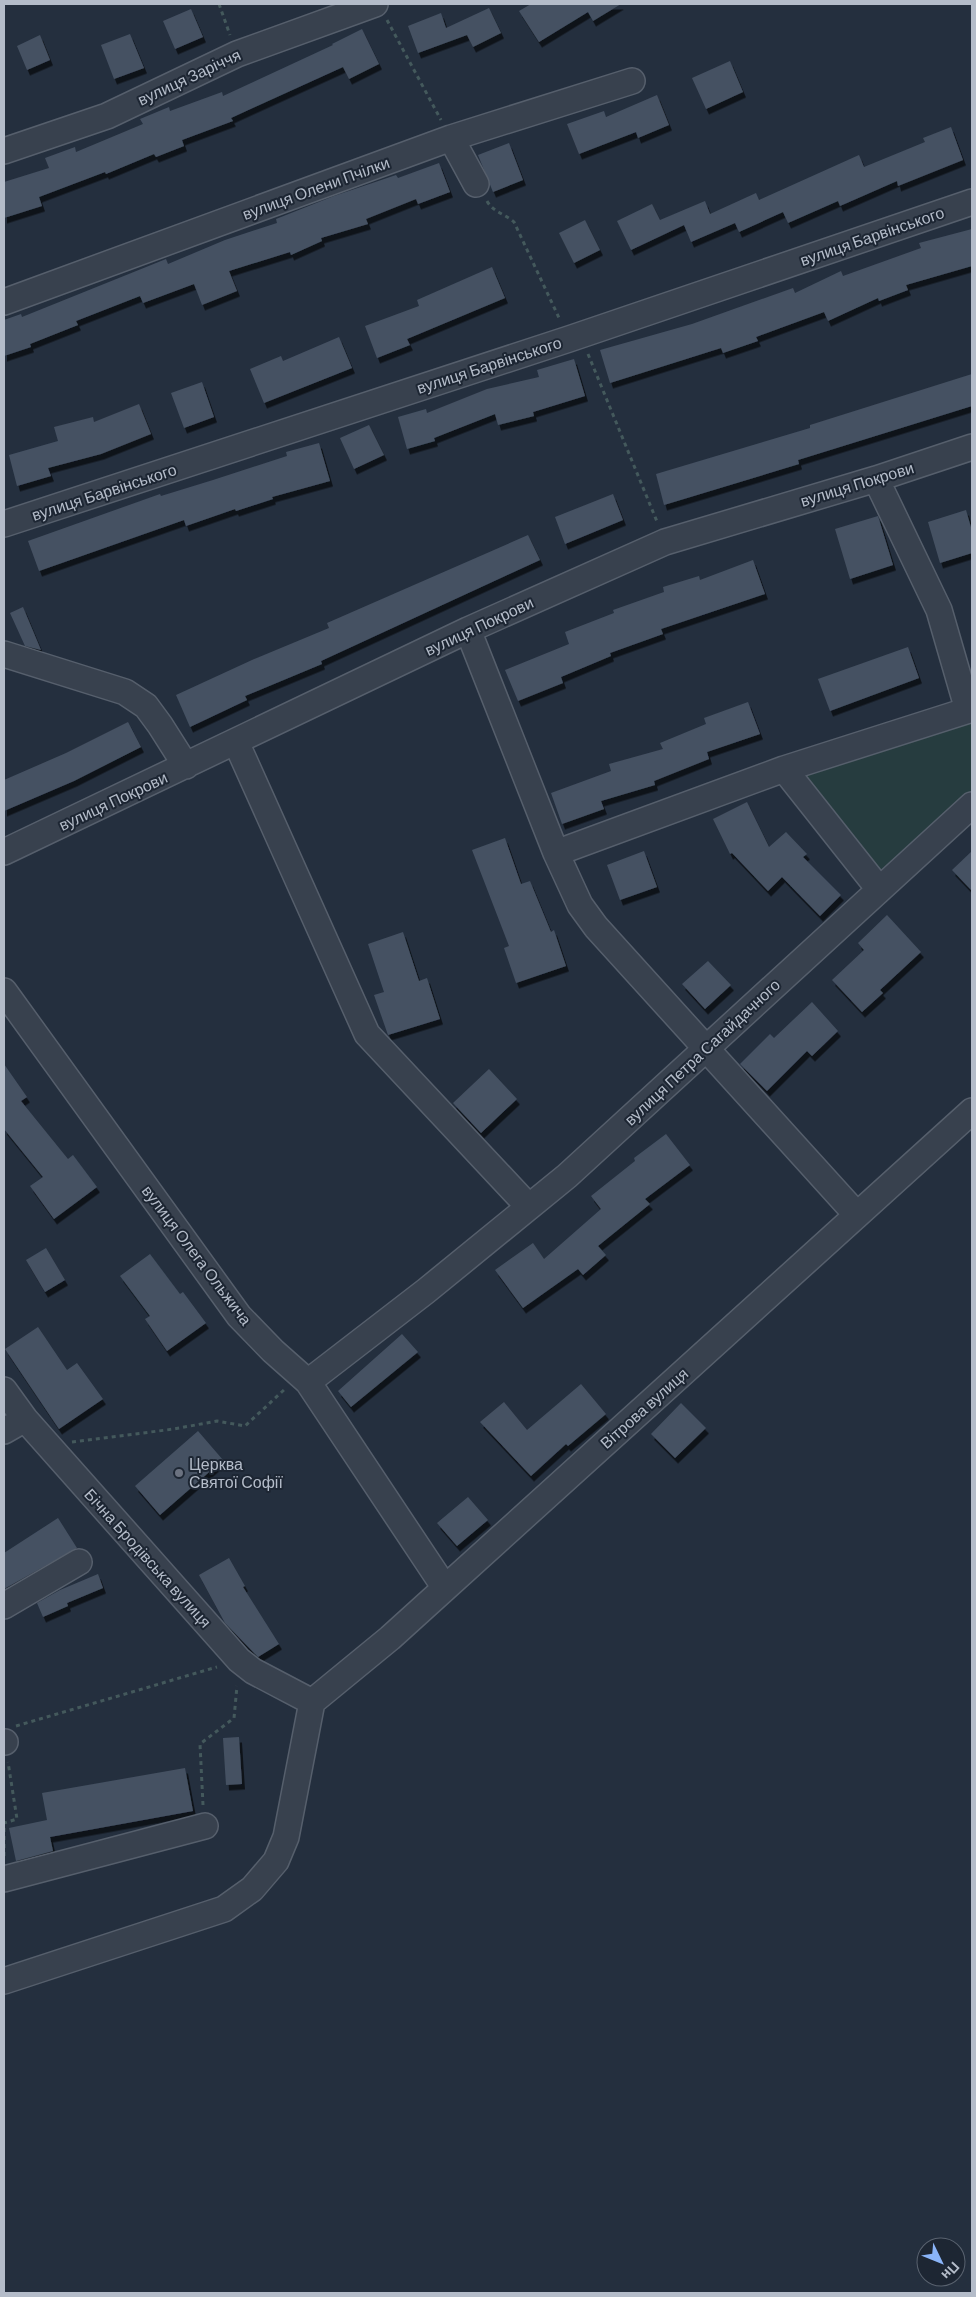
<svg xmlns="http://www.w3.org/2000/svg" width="976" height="2297" font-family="Barlow,sans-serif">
	<defs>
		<filter id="shadow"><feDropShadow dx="3" dy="5.5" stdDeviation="0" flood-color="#0009"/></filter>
	</defs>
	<rect width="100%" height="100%" fill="#242f3e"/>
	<path fill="#263c3f" d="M972 707V792L879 881 784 769Z"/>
	<path fill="#455162" filter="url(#shadow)" d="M531 4H621L593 21 588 12 539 42 519 11Z
		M489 8 501 33 473 47 467 35 418 53 408 26 441 13 446 28Z
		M191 9 203 37 175 49 163 21Z
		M362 29 379 64 349 79 343 67 231 118 233 121 182 140 184 146 156 157 154 154 106 174 105 172 39 197 42 206 4 218V182L49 168 45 158 75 147 76 152 143 124 140 119 169 107 170 111 222 92 223 96 333 45 332 44Z
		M130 34 144 68 114 79 101 45Z
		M40 35 50 60 27 70 17 46Z
		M730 61 743 92 706 109 692 78Z
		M657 95 669 125 638 138 636 132 579 154 567 124 604 111 606 117Z
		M951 127 963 160 898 186 897 181 840 206 838 201 788 223 783 212 739 232 735 223 691 242 684 225 631 250 617 221 652 204 660 220 705 201 710 214 756 193 759 200 859 155 864 167 925 142 923 138Z
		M509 143 523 180 493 192 478 155Z
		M439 163 450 192 418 204 416 199 366 219 368 224 321 238 322 241 291 255 290 252 229 271 237 291 202 305 194 284 143 303 140 296 76 321 78 325 30 344 31 347 4 356V320L21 314 22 317 166 259 168 264 225 240 277 223 276 219 334 196 396 175 398 178Z
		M585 220 600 250 574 263 559 233Z
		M972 229V266L906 285 908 290 879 301 878 298 828 321 824 312 756 337 758 341 723 353 721 348 610 383 600 350 692 324 793 288 795 293 841 271 843 276 921 248 919 243Z
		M492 267 505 298 407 339 410 345 377 358 365 326 419 306 417 300Z
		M339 337 352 368 264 403 250 369 281 356 283 361Z
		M574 359 585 396 533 412 534 416 498 425 495 414 434 438 435 441 407 449 398 417 426 409 427 413 487 389 539 377 537 370Z
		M972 374V406L798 460 799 464 664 505 656 474 810 428V425Z
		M202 382 214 417 184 428 171 393Z
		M139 404 151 434 101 454 48 468 51 476 17 486 9 455 58 441 54 427 93 417 94 422Z
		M369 425 384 455 354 469 340 438Z
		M319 443 330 481 272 497 273 499 236 511 235 509 186 526 184 520 39 571 28 541 160 494 161 496 213 480 287 456 286 452Z
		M613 494 623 520 565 544 555 517Z
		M966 510 972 531V553L940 563 928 522Z
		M878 516 893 565 850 579 835 529Z
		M528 535 540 560 321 661 322 664 245 696 247 700 190 727 176 695 252 660 329 628 327 623Z
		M753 560 765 594 661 629 663 634 610 653 611 656 561 677 563 683 518 701 505 670 569 644 565 632 614 613 613 610 664 592 663 587 699 576 700 580Z
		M23 607 41 650 25 646 10 613Z
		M908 647 919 678 830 711 818 679Z
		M748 702 760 734 707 752 709 759 654 781 655 785 601 801 604 809 562 824 551 793 611 771 609 764 663 749 660 743 706 724 704 718Z
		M128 722 141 747 74 781 4 811V780L66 753Z
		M747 802 769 847 786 832 807 854 803 857 841 895 820 916 782 877 768 891 732 853 730 854 713 819Z
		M505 838 521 884 530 881 551 932 554 930 566 966 516 983 504 948 509 946 472 850Z
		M644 851 657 887 620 900 607 865Z
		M972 851V891L952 870Z
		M887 915 921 952 880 990 883 993 862 1012 832 980 864 950 858 943Z
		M403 932 419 981 427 978 440 1019 388 1035 374 995 384 992 368 944Z
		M708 961 731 985 705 1009 682 984Z
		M812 1002 838 1031 812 1056 807 1051 767 1091 740 1064 770 1034 774 1038Z
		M4 1064 27 1097 21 1101 68 1159 73 1155 97 1187 54 1219 30 1186 43 1177 4 1129Z
		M489 1069 517 1099 481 1133 453 1103Z
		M666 1134 690 1165 645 1199 650 1204 598 1246 606 1255 583 1275 578 1269 523 1308 495 1270 533 1243 544 1259 601 1209 591 1196 635 1161 634 1158Z
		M46 1248 65 1280 45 1292 26 1260Z
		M150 1254 180 1294 183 1292 206 1323 167 1351 145 1319 150 1316 120 1276Z
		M38 1327 67 1370 77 1363 103 1399 59 1429 5 1349Z
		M402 1334 418 1352 351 1407 338 1391Z
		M581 1384 606 1414 568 1446 566 1444 531 1476 480 1422 504 1402 527 1430Z
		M681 1403 706 1428 675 1458 651 1434Z
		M198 1431 223 1460 160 1515 135 1486Z
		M468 1497 488 1520 457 1546 437 1523Z
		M58 1518 77 1548 4 1589V1553Z
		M229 1558 245 1586 243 1587 279 1644 258 1657 225 1623 199 1575Z
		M98 1574 103 1588 67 1603 68 1606 43 1617 37 1603 60 1590Z
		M239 1737 242 1784 226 1785 223 1738Z
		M185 1768 193 1811 50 1837 53 1851 16 1861 9 1828 47 1820 42 1793Z"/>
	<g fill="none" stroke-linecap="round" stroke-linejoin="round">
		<g stroke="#565f6c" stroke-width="28">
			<path id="minor" d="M451 138 476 184
				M4 151 107 116 237 54 375 4
				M4 302 451 138 632 81
				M876 479 939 610 968 710
				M4 524 569 339 972 202
				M468 630 556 853 580 905 596 927 857 1215
				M4 654 125 692 146 706 160 725 186 766
				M236 742 367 1034 529 1207
				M784 769 879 889
				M4 852 468 630 665 542 876 479 972 447
				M556 853 784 769 972 709
				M4 991 239 1316 273 1351 308 1382 445 1588
				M308 1382 426 1291 567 1176 972 805
				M4 1390 25 1419 239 1660 253 1671 312 1702
				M4 1431 25 1419
				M4 1606 79 1562
				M312 1702 390 1638 972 1111
				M4 1742H5
				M4 1879 205 1826
				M4 1981 224 1909 252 1889 276 1861 286 1837 312 1702"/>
		</g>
		<path stroke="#44595c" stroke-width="3" stroke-dasharray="4 4" stroke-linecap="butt" d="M219 4 230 35
			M387 20 441 120
			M487 201C493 212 505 214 514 222L560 320
			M588 354 658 524
			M72 1442 174 1429 217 1421 245 1426 285 1389
			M16 1726 217 1667
			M203 1805 200 1744 234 1718 237 1686
			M4 1856V1823L17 1819 8 1762"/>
		<use href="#minor" stroke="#38414e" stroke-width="25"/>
	</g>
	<circle fill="#6b7280" stroke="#1d2633" stroke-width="2" cx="179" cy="1473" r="5"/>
	<g text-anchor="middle" stroke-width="4" stroke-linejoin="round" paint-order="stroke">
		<g font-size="16" fill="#b4bcc9" stroke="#1d2633">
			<text transform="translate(189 77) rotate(-25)" y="6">вулиця Заріччя</text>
			<text transform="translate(316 188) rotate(-20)" y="6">вулиця Олени Пчілки</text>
			<text transform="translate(872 236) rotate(-19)" y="6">вулиця Барвінського</text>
			<text transform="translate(489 365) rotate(-18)" y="6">вулиця Барвінського</text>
			<text transform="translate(857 484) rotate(-17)" y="6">вулиця Покрови</text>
			<text transform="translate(104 492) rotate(-18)" y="6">вулиця Барвінського</text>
			<text transform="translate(479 626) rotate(-25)" y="6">вулиця Покрови</text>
			<text transform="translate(113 801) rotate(-25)" y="6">вулиця Покрови</text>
			<text transform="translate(702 1052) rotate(-43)" y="6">вулиця Петра Сагайдачного</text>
			<text transform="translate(197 1255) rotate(53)" y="6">вулиця Олега Ольжича</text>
			<text transform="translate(644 1408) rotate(-42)" y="6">Вітрова вулиця</text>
			<text transform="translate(148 1558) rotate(48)" y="6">Бічна Бродівська вулиця</text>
		</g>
		<g font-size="16" fill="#b4bcc9" stroke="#1d2633" text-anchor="start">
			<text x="189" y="1470">Церква<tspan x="189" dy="18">Святої Софії</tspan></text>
		</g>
	</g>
	<rect width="976" height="2297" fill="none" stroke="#b4bcc9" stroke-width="10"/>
	<g transform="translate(941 2262) rotate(133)"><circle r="24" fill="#1d2633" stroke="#59626f"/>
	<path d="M0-4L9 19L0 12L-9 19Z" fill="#8ab4f8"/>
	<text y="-8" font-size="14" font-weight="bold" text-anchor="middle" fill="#b4bcc9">Пн</text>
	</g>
</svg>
